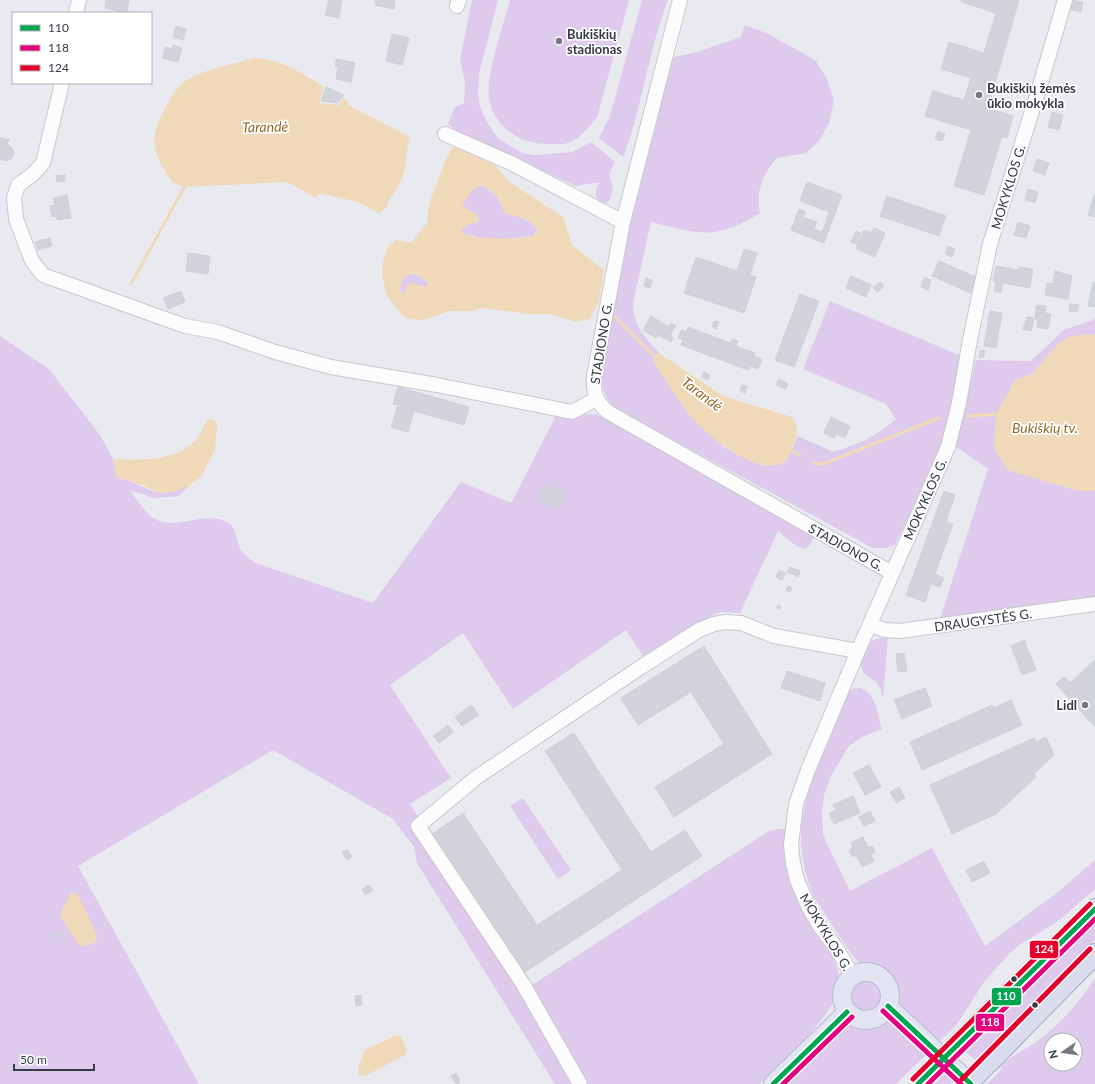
<svg xmlns="http://www.w3.org/2000/svg" width="1095" height="1084" font-family="Lato,sans-serif">
	<rect width="100%" height="100%" fill="#e9eaf0"/>
	<path fill="#ddcaec" fill-rule="evenodd" d="M472 0H498L479 74 478 92 480 107 488 124 499 139 522 153 535 155 572 152 591 142 615 162 609 174 613 188 610 200 604 204 596 197V189L600 182 576 186 472 139 455 130 448 124 455 107 464 103 465 82 460 59Z
		M510 0H629L597 117C589 127 580 139 568 143 563 145 557 144 552 144 523 146 495 129 489 99 485 77 504 23 510 0Z
		M642 0H668C648 51 643 106 623 157L599 138 610 116Z
		M745 25 766 33 815 60 826 77 834 99 829 123 819 141 806 153 777 158C763 174 755 191 760 213 715 241 700 234 651 222L633 303C634 327 644 336 659 353L653 356 689 414 724 447 763 466 786 461 798 436 833 452C859 444 875 437 896 419L886 404 803 369 830 301 964 357 953 410 964 411 976 360 1031 361 1064 330 1095 319V335L1086 334 1070 337 1059 343 1032 374 1015 380 1056 483 1079 491H1095V597L940 619 988 469 945 439 895 545 885 548H873L611 406C604 394 601 384 600 370L632 206 674 57 697 52 741 37Z
		M483 185 497 196 506 214C519 216 530 220 538 229L533 236C509 239 482 243 460 231L477 214 468 210 461 204 475 188Z
		M411 274 417 275 428 282 427 287 405 292 403 295 400 291 402 278Z
		M0 336 49 369 100 435 113 459 116 477C129 479 153 493 161 493 171 493 180 489 189 486L178 496 154 498 130 490C134 496 146 514 153 518 175 532 203 510 227 522 237 527 236 540 240 548 244 555 250 559 256 563L373 603 461 482 511 503 556 416 596 414 814 535 811 544 805 549 796 546 778 531 740 613 721 612 711 616 644 658 626 630 513 709 463 633 390 685 451 778 410 804 529 987 769 831 778 829H785C785 856 787 879 799 904 817 943 861 966 825 1015 807 1040 782 1062 760 1084H555L417 863 414 847 393 819 273 750 78 866 199 1084H0Z
		M888 637 883 698C881 692 880 685 875 681 872 679 869 678 867 676 858 668 860 659 865 650 870 639 877 638 888 637Z
		M860 688C877 693 877 714 882 729L862 737 849 746 831 776 824 795 822 812 823 835 850 891 932 848 985 946 1058 892 1095 860V889L1057 922 1019 945 1009 954 984 982 957 1024 940 1041 904 1010 897 1002 892 984 885 976 861 964 852 955 813 896 805 871 801 846V825L806 800 813 776 850 689Z
		M523 798 571 870 558 879 510 806Z
		M1095 921V940L1025 1010 986 1053 984 1051 975 1060 966 1052 975 1043 973 1040Z
		M1095 978V1084H987L1002 1069 1000 1066C1012 1055 1027 1049 1040 1039 1063 1021 1080 1002 1095 978ZM1051 1040H1075V1064H1051Z
		M850 997a16 16 0 1 1 32 0a16 16 0 1 1-32 0Z
		M888 1022 897 1025 928 1053 896 1084H784L844 1025 869 1026Z
		M948 1070 957 1078 951 1084H934Z"/>
	<path fill="#efd9b9" fill-rule="evenodd" d="M254 58C281 59 302 73 324 87L319 103 339 105 343 98 348 102V105L406 135 409 139C406 154 406 172 399 185 395 194 388 197 387 207L379 213 358 202 319 193 316 198 287 182 185 187 173 183C149 150 149 135 169 101 174 92 182 81 192 77 211 68 234 64 254 58Z
		M453 147 473 150 493 162 508 181 563 217 572 245 604 270 599 302 590 319 575 322 551 314H530L481 308 473 311H450L423 320 411 319 403 316 387 296 382 275 383 262 388 247 396 240 411 243 427 223 429 204 446 159ZM483 185 497 196 506 214C519 216 530 220 538 229L534 236 511 239 472 237 460 231 468 224 479 222 477 214 468 210 462 204 475 188ZM411 274 417 275 428 282 427 287 412 283 406 286 405 292 403 294 400 291 402 278Z
		M1086 334 1095 335V491H1079L1007 470 994 448 996 414 1015 380 1032 374 1059 343 1069 337Z
		M659 353 723 396 792 417C800 429 797 436 792 448 790 452 788 459 785 461 760 481 703 433 688 413 676 397 665 379 654 363L653 356Z
		M213 419 217 423 215 450 201 477 189 486 173 492 159 493 142 485 116 477 113 459C139 460 173 462 194 442 200 437 203 427 207 420Z
		M71 892 77 893 97 935 96 942 84 947 78 944 61 917V913Z
		M396 1035 401 1036 407 1050 405 1055 365 1076 359 1075 358 1068 365 1050Z"/>
	<g fill="none" stroke-linecap="round" stroke-linejoin="round">
		<path stroke="#efd9b9" stroke-width="3" d="M131 284 186 184
			M615 317 656 358
			M967 416 999 414
			M787 448 800 455
			M813 463 823 464 939 418"/>
	</g>
	<path fill="#d2d3da" stroke="#cfd1d8" d="M106 0H129L127 13 105 8Z
		M329 0H342L339 18 325 15Z
		M374 0H395L394 9 375 5 376 1Z
		M961 0H1019L988 108 1013 116 1007 138 1002 136 984 195 954 186 971 130 925 116 933 91 964 100 971 78 941 69 949 42 984 53 996 13 961 2Z
		M1070 0 1083 2 1081 12 1068 9Z
		M176 26 186 29 183 40 173 37Z
		M392 34 409 38 402 65 386 61Z
		M173 45 182 48 178 62 162 58 166 47 172 49Z
		M337 59 355 63 351 82 336 79 338 67 335 66Z
		M326 87 344 95 338 103 321 101Z
		M1052 112 1063 115 1059 130 1048 127Z
		M938 131 945 134 942 141 935 139Z
		M0 137 9 140 7 144 12 148 14 153 11 159 6 161 0 159Z
		M1037 159 1049 163 1045 175 1033 171Z
		M65 175V181L57 182 56 176Z
		M807 182 842 195 824 243 791 230 799 209 805 212 803 217 817 222 814 229 822 232 829 212 800 201Z
		M1028 189 1038 192 1035 203 1025 200Z
		M1095 193V217L1088 215Z
		M67 195 71 218 57 220V216L52 217 50 206 55 205 53 198Z
		M887 196 946 216 939 236 880 216Z
		M1018 222 1030 226 1026 238 1014 235Z
		M874 228 885 233 875 257 856 249 864 230 871 233Z
		M856 231 861 233 857 244 851 242Z
		M50 238 52 246 38 250 35 242Z
		M948 246 955 249 952 257 945 254Z
		M744 249 757 253 750 275 756 277 744 313 684 293 696 257 737 271Z
		M188 253 210 256 208 274 186 271Z
		M939 261 980 279 973 294 932 276Z
		M996 266 1018 270 1019 267 1033 269 1030 288 1003 283 1001 293 994 291 996 282 993 281Z
		M1055 271 1072 276 1068 299 1045 295 1047 283 1053 284Z
		M851 276 871 285 866 297 846 288Z
		M924 277 931 280 928 290 921 287Z
		M646 278 652 280 650 288 644 286Z
		M880 282 884 286 878 292 873 288Z
		M1093 282 1095 283V307L1088 306Z
		M181 291 185 302 168 309 163 298Z
		M800 294 819 301 794 367 775 360Z
		M1070 304 1079 305 1077 312 1069 311Z
		M1037 305 1046 306 1045 313 1051 314 1048 329 1037 327 1038 320H1036L1035 316Z
		M990 311 1002 313 996 348 984 346Z
		M651 316 669 327 671 323 676 326 670 336 673 338 671 342 658 335 656 338 643 330Z
		M1027 317 1034 318 1031 331 1023 329Z
		M714 321 719 322 716 329 712 327Z
		M688 327 730 343 732 339 738 341 736 346 755 353 754 356 762 359 758 369 750 366 748 370 681 345 683 340 678 338 681 330 686 332Z
		M980 350 985 351 983 358H979Z
		M704 372 710 375 708 380 702 377Z
		M779 379 788 384 786 389 776 385Z
		M742 385 747 386 745 393 740 391Z
		M398 387 469 407 464 425 414 411 408 432 391 427 398 405 393 404Z
		M831 417 850 426 845 438 836 434 834 438 824 433Z
		M543 485 565 492 560 507 538 500Z
		M944 491 955 495 946 522 953 524 935 574 944 578 940 587 931 584 925 602 906 595Z
		M790 567 800 571 798 577 787 572Z
		M779 570 786 573 782 580 776 577Z
		M786.5 589a2.5 2.5 0 1 1 5 0a2.5 2.5 0 1 1-5 0Z
		M777 607a2 2 0 1 1 4 0a2 2 0 1 1-4 0Z
		M1024 640 1036 670 1022 675 1011 646Z
		M704 646 772 754 674 817 655 787 724 744 691 692 638 725 621 698Z
		M904 653 907 671 898 672 896 654Z
		M1095 660V727L1056 684 1064 676 1070 683Z
		M787 671 825 683 820 701 781 688Z
		M925 688 932 706 902 719 894 700Z
		M1011 700 1022 725 922 770 910 742 992 705 994 708Z
		M471 705 479 715 462 726 455 717Z
		M448 725 453 732 439 743 433 736Z
		M574 733 651 852 685 830 702 856 522 974 432 834 463 813 537 925 622 870 545 751Z
		M1046 737 1054 755 1034 774 1036 777 996 814 952 834 930 785 1034 738 1036 742Z
		M869 765 881 787 865 795 853 773Z
		M899 787 905 798 896 803 890 792Z
		M853 796 860 813 834 824 829 813 836 810 833 805Z
		M870 811 875 821 864 826 859 817Z
		M863 837 868 847 872 846 875 852 871 854 874 861 862 867 856 855 853 857 849 850 853 848 851 843Z
		M347 849 352 857 347 860 342 852Z
		M984 861 990 873 972 882 966 870Z
		M368 884 373 890 366 895 362 890Z
		M59 930 62 936 58 939 55 933Z
		M361 995 362 1005 356 1006 355 996Z
		M456 1073 460 1082 456 1084 451 1076Z"/>
	<g fill="none" stroke-linecap="round" stroke-linejoin="round">
		<g stroke="#c7c8ce" stroke-width="16">
			<path id="minor" d="M680 0 623 222 594 376C593 392 596 402 608 412L892 573
				M457 6 459 0
				M76 13 79 0
				M62 83 43 163 32 175 18 185 14 198 16 219 32 261 43 275 185 326 218 332 275 352 331 367 437 385 572 412 596 399
				M445 134 511 163 623 222
				M871 625 885 630 900 631 1095 604
				M853 976 837 949 819 925 809 908 797 880 793 863 791 845 796 804 808 770 858 651 948 447 959 403 970 340 990 244 1039 89 1065 0
				M580 1084 523 984 418 826 477 777 641 667 699 630 714 624 726 622 741 623 774 636 858 651"/>
		</g>
		<g stroke="#b7bad2" stroke-width="20">
			<path id="major" d="M842 996a24 24 0 1 1 48 0a24 24 0 1 1-48 0Z
				M888 1006 971 1084
				M773 1084 847 1012"/>
		</g>
		<g stroke="#a5aac8" stroke-width="22">
			<path id="highway" d="M967 1035 1095 909
				M992 1059 1095 954"/>
		</g>
		<use href="#minor" stroke="#fcfcfd" stroke-width="14"/>
		<use href="#major" stroke="#e3e4f1" stroke-width="18"/>
		<use href="#highway" stroke="#d9dcec" stroke-width="20"/>
		<g stroke="#a5aac8" stroke-width="22" stroke-linecap="butt">
			<path id="highway-bridge" d="M923 1079 967 1035
				M967 1084 992 1059"/>
		</g>
		<use href="#highway-bridge" stroke="#d9dcec" stroke-width="20"/>
		<g stroke="#fff" stroke-width="8">
			<path id="bus-1" d="M888 1006 971 1084
				M773 1084 847 1012
				M918 1084 1095 909"/>
		</g>
		<g stroke="#fff" stroke-width="8">
			<path id="bus-2" d="M883 1011 961 1084
				M783 1084 852 1017
				M928 1084 1095 919"/>
		</g>
		<g stroke="#fff" stroke-width="8">
			<path id="bus-3" d="M913 1079 1090 904
				M962 1079 1090 949"/>
		</g>
		<use href="#bus-1" stroke="#00a651" stroke-width="5"/>
		<use href="#bus-2" stroke="#e5007d" stroke-width="5"/>
		<use href="#bus-3" stroke="#e4002b" stroke-width="5"/>
	</g>
	<g fill="#757782" stroke="#fff" stroke-width="1.5">
		<circle cx="559" cy="41" r="4"/>
		<circle cx="979" cy="95" r="4"/>
		<circle cx="1085" cy="705" r="4"/>
	</g>
	<g fill="#363946" stroke="#fff" stroke-width="1.5">
		<circle cx="1014" cy="979" r="3.5"/>
		<circle cx="1035" cy="1005" r="3.5"/>
	</g>
	<g text-anchor="middle" stroke-width="3.5" stroke-linejoin="round" paint-order="stroke">
		<g font-size="13" font-weight="bold" fill="#363946" stroke="#fff" text-anchor="start">
			<text x="567" y="39">Bukiškių<tspan x="567" dy="15">stadionas</tspan></text>
			<text x="987" y="93">Bukiškių žemės<tspan x="987" dy="15">ūkio mokykla</tspan></text>
			<text x="1077" y="710" text-anchor="end">Lidl</text>
		</g>
		<g font-size="13" fill="#363946" stroke="#fff">
			<text transform="translate(1008 187) rotate(-73)" y="5">MOKYKLOS G.</text>
			<text transform="translate(601 343) rotate(-81)" y="5">STADIONO G.</text>
			<text transform="translate(925 499) rotate(-66)" y="5">MOKYKLOS G.</text>
			<text transform="translate(846 547) rotate(29)" y="5">STADIONO G.</text>
			<text transform="translate(983 620) rotate(-8)" y="5">DRAUGYSTĖS G.</text>
			<text transform="translate(826 932) rotate(59)" y="5">MOKYKLOS G.</text>
		</g>
		<g font-size="14" font-style="italic" fill="#936b28" stroke="#fff">
			<text transform="translate(265 127) rotate(-1)" y="5">Tarandė</text>
			<text transform="translate(702 394) rotate(37)" y="5">Tarandė</text>
			<text x="1045" y="433">Bukiškių tv.</text>
		</g>
	</g>
	<g stroke="#fff" stroke-width="1.5">
		<rect x="1029" y="940" width="30" height="19" rx="4" fill="#e4002b"/>
		<rect x="991" y="987" width="31" height="19" rx="4" fill="#00a651"/>
		<rect x="975" y="1013" width="30" height="19" rx="4" fill="#e5007d"/>
	</g>
	<g font-size="11" text-anchor="middle" font-weight="bold" fill="#fff">
		<text x="1044" y="953">124</text>
		<text x="1006" y="1000">110</text>
		<text x="990" y="1026">118</text>
	</g>
	<rect x="12" y="12" width="140" height="72" fill="#ffffff" stroke="#afb0b5"/>
	<rect x="20" y="25" width="20" height="6" fill="#00a651" stroke="#afb0b5"/>
	<text x="48" y="32" font-size="12" fill="#363946">110</text>
	<rect x="20" y="45" width="20" height="6" fill="#e5007d" stroke="#afb0b5"/>
	<text x="48" y="52" font-size="12" fill="#363946">118</text>
	<rect x="20" y="65" width="20" height="6" fill="#e4002b" stroke="#afb0b5"/>
	<text x="48" y="72" font-size="12" fill="#363946">124</text>
	<g transform="translate(1063 1052) rotate(257)"><circle r="19" fill="#ffffff" stroke="#afb0b5"/>
	<path d="M0-3L7 15L0 10L-7 15Z" fill="#757782"/>
	<text y="-6" font-size="11" font-weight="bold" text-anchor="middle" fill="#363946">N</text>
	</g>
	<path d="M14 1064v6h80v-6" fill="none" stroke="#363946" stroke-width="2"/>
	<text x="20" y="1064" font-size="12" fill="#363946" stroke="#ffffff" stroke-width="3" paint-order="stroke">50 m</text>
</svg>
